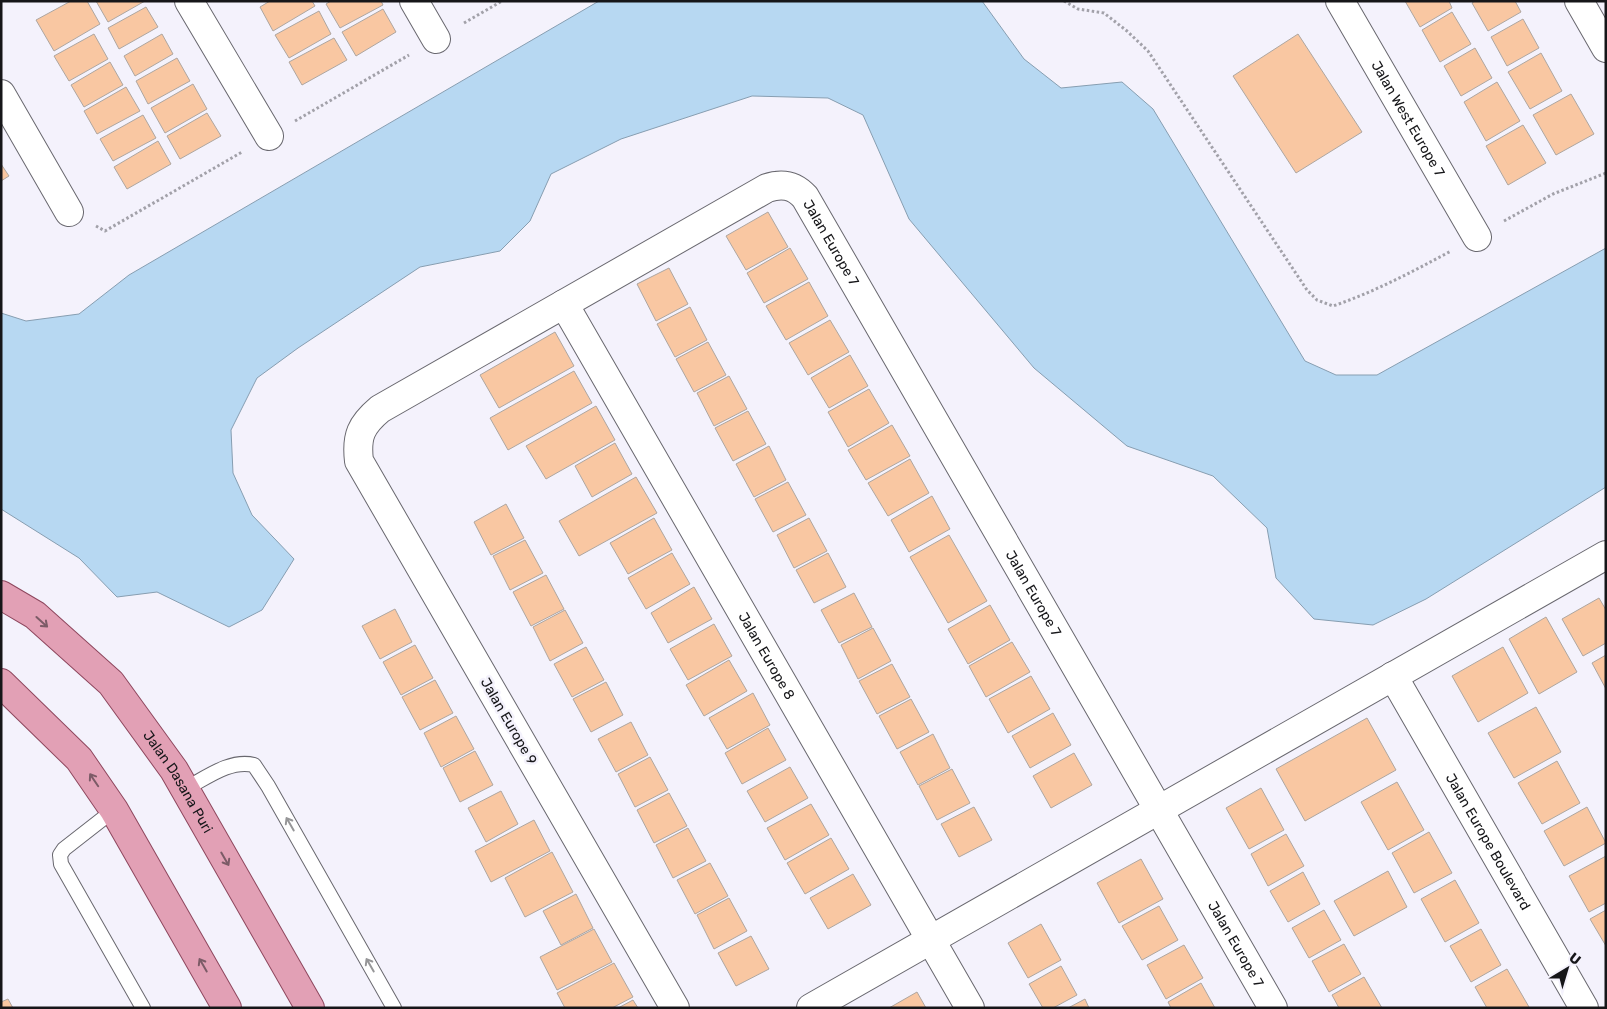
<svg xmlns="http://www.w3.org/2000/svg" width="1607" height="1009" font-family="Rubik,sans-serif">
	<rect width="100%" height="100%" fill="#f4f2fc"/>
	<path fill="#b7d8f2" stroke="#879eb1" d="M599 1H982L1024 59 1061 88 1122 82 1153 109 1305 361 1336 375H1377L1606 248V487L1426 599 1373 625 1314 619 1276 578 1267 528 1213 476 1127 446 1034 368 909 219 863 115 828 98 752 96 621 139 551 174 530 221 500 251 420 267 298 348 257 378 231 430 233 473 252 515 294 559 262 610 229 627 157 592 117 597 79 558 1 509V313L26 321 79 314 129 275Z"/>
	<path fill="#f9c7a2" stroke="#aea6a0" d="M71 1H87L100 24 54 51 36 20Z
		M96 1H145L108 22Z
		M270 1H312L315 6 273 31 260 7Z
		M331 1H381L383 5 340 28 326 4Z
		M1405 1H1449L1452 8 1420 27Z
		M1475 1H1515L1521 12 1488 31 1472 3Z
		M146 7 158 27 119 49 108 28Z
		M383 9 396 32 356 56 342 32Z
		M319 11 331 34 289 58 275 35Z
		M1452 12 1471 44 1440 62 1422 30Z
		M1523 19 1539 48 1507 66 1491 37Z
		M94 34 108 59 69 81 54 56Z
		M162 34 173 54 135 76 124 56Z
		M1298 34 1362 132 1296 173 1233 76Z
		M334 38 347 60 302 85 289 62Z
		M1475 48 1492 78 1461 96 1444 66Z
		M1541 53 1562 91 1530 109 1508 72Z
		M177 58 190 81 148 104 136 81Z
		M110 62 123 85 84 107 71 85Z
		M1497 82 1520 121 1486 141 1464 102Z
		M193 84 207 109 165 133 151 108Z
		M126 87 140 111 97 134 84 111Z
		M1571 94 1594 134 1556 155 1533 115Z
		M207 113 221 136 180 159 167 136Z
		M143 115 156 138 113 161 100 139Z
		M1523 125 1546 163 1508 185 1486 146Z
		M158 141 171 164 127 189 114 167Z
		M1 164 9 176 1 181Z
		M768 212 788 247 746 270 726 236Z
		M790 248 808 279 764 303 747 273Z
		M669 268 688 304 656 321 637 284Z
		M809 282 828 316 786 340 766 306Z
		M690 307 707 340 675 357 657 324Z
		M830 320 849 352 808 375 789 343Z
		M555 332 574 366 499 408 480 375Z
		M708 342 726 375 694 392 676 359Z
		M850 355 868 386 829 408 811 378Z
		M574 371 592 403 508 450 490 418Z
		M729 376 747 409 714 426 697 393Z
		M869 389 889 423 848 447 828 412Z
		M596 406 615 440 546 479 526 446Z
		M748 411 766 444 733 461 715 428Z
		M892 425 910 456 866 480 848 450Z
		M615 443 632 474 592 497 575 466Z
		M769 446 786 480 754 497 736 464Z
		M910 459 929 493 888 516 868 483Z
		M636 477 657 513 579 556 559 521Z
		M788 482 806 515 773 532 755 499Z
		M932 496 950 529 909 552 891 520Z
		M506 504 524 538 491 555 474 522Z
		M654 518 672 550 628 574 610 543Z
		M809 518 827 551 794 568 777 535Z
		M949 535 987 601 948 623 910 557Z
		M525 540 543 573 510 590 493 556Z
		M672 553 690 584 646 609 628 578Z
		M828 553 846 587 814 603 796 570Z
		M546 575 564 609 531 626 513 592Z
		M694 587 712 619 668 643 651 613Z
		M854 593 872 627 839 643 821 610Z
		M1599 598 1606 610V643L1583 656 1562 619Z
		M990 605 1010 640 968 664 948 629Z
		M395 609 412 642 380 659 362 626Z
		M565 610 583 643 550 661 533 627Z
		M1546 617 1577 672 1539 694 1509 639Z
		M714 624 732 656 688 680 670 649Z
		M873 628 891 661 858 679 841 645Z
		M1012 642 1030 672 986 697 969 666Z
		M415 645 433 678 401 695 383 662Z
		M586 647 604 680 572 697 554 664Z
		M1503 647 1528 693 1478 722 1452 676Z
		M1606 655V689L1592 663Z
		M729 660 747 691 704 716 686 685Z
		M892 664 910 697 877 714 859 681Z
		M1031 676 1050 709 1008 733 989 699Z
		M435 680 453 713 420 730 402 697Z
		M606 682 623 715 591 732 573 699Z
		M753 693 770 725 727 749 709 718Z
		M911 699 929 732 897 749 879 716Z
		M1536 707 1561 752 1514 778 1488 733Z
		M1053 713 1071 745 1030 768 1012 736Z
		M456 716 474 749 441 767 424 733Z
		M1367 718 1396 770 1305 821 1276 769Z
		M631 722 648 755 616 772 598 739Z
		M768 728 786 760 742 784 725 753Z
		M933 734 950 768 918 785 900 752Z
		M475 751 493 785 460 802 443 768Z
		M1074 753 1092 785 1051 808 1033 776Z
		M650 757 668 790 635 807 618 774Z
		M1557 761 1580 803 1542 824 1518 783Z
		M790 767 808 798 765 822 747 791Z
		M952 769 970 803 937 820 919 786Z
		M1397 782 1424 830 1388 850 1361 802Z
		M1261 788 1284 830 1249 849 1226 808Z
		M501 791 518 824 486 842 468 808Z
		M669 793 687 826 654 843 637 810Z
		M811 804 829 835 785 860 767 828Z
		M974 807 992 840 959 857 941 824Z
		M1587 807 1606 843 1564 866 1544 831Z
		M534 820 550 851 491 882 475 851Z
		M688 828 706 861 673 878 656 845Z
		M1429 832 1452 873 1414 893 1392 853Z
		M1286 834 1304 866 1268 886 1251 854Z
		M831 838 849 869 805 894 787 863Z
		M552 852 573 892 525 917 505 878Z
		M1606 856V903L1589 912 1569 876Z
		M1141 859 1163 899 1119 923 1097 883Z
		M710 863 728 896 695 914 677 880Z
		M1388 871 1407 907 1354 936 1334 901Z
		M1303 872 1320 904 1288 922 1270 891Z
		M853 874 871 905 828 929 810 898Z
		M1455 880 1479 923 1445 942 1421 899Z
		M576 894 593 928 561 945 543 911Z
		M729 898 747 931 714 949 697 915Z
		M1159 906 1178 940 1142 960 1122 926Z
		M1324 910 1341 940 1309 958 1292 928Z
		M1606 910V946L1590 919Z
		M1041 924 1061 960 1028 978 1008 943Z
		M594 929 612 962 557 990 540 957Z
		M1481 929 1501 965 1471 982 1450 946Z
		M751 936 769 969 736 986 718 953Z
		M1344 944 1361 974 1329 992 1312 961Z
		M1184 945 1203 978 1166 999 1147 965Z
		M614 963 633 997 612 1008H565L557 993Z
		M1061 966 1077 995 1053 1008H1043L1029 984Z
		M1507 969 1529 1007 1527 1008H1487L1475 987Z
		M1364 977 1382 1008H1339L1332 995Z
		M1201 983 1215 1008H1171L1168 1002Z
		M917 992 926 1008H889Z
		M8 999 13 1008H1V1002Z
		M1085 999 1089 1008H1068Z
		M633 1000 638 1008H618Z"/>
	<g fill="none" stroke-linecap="round" stroke-linejoin="round">
		<g stroke="#69686f" stroke-width="16">
			<path id="lane" d="M185 789C206 778 230 759 254 765L268 786 394 1008
				M114 810 64 849 60 855 61 864 143 1008"/>
		</g>
		<g stroke="#69686f" stroke-width="30">
			<g id="street">
				<path d="M189 1 269 136"/>
				<path d="M414 1 436 39"/>
				<path id="s1" d="M1340 1 1477 237"/>
				<path d="M1579 1 1606 48"/>
				<path d="M1 94 69 212"/>
				<path id="s2" d="M564 304 970 1008"/>
				<path id="s3" d="M1393 676 1584 1008"/>
				<path id="s4" d="M675 1008 359 461C356 436 361 425 380 409L767 188C782 183 794 185 805 197L1273 1008"/>
				<path d="M811 1008 1606 555"/>
			</g>
		</g>
		<g stroke="#8e475e" stroke-width="30">
			<g id="primary">
				<path id="s5" d="M1 595 35 615 111 683 174 770 310 1008"/>
				<path d="M1 683 79 759 114 810 227 1008"/>
			</g>
		</g>
		<path stroke="#a2a1a9" stroke-width="3" stroke-dasharray="2.5 2.5" stroke-linecap="butt" d="M1064 1 1078 9 1104 13 1127 31 1148 51 1307 290 1317 300 1333 306C1374 292 1412 272 1451 251
			M464 23 502 1
			M295 121 409 55
			M1504 221 1553 194 1606 173
			M96 226 105 231 242 152"/>
		<use href="#lane" stroke="#fff" stroke-width="14"/>
		<use href="#street" stroke="#fff" stroke-width="28"/>
		<use href="#primary" stroke="#e2a0b5" stroke-width="28"/>
	</g>
	<defs><path id="oneway-shaft" d="M-6 0H5M1.5-3L5.5 0L1.5 3" fill="none" stroke-width="1.6" stroke-linecap="round" stroke-linejoin="round" transform="scale(1.25)"/></defs>
	<g stroke="#7c5b67">
		<use href="#oneway-shaft" transform="translate(42 622) rotate(42)"/>
		<use href="#oneway-shaft" transform="translate(94 780) rotate(-124)"/>
		<use href="#oneway-shaft" transform="translate(225 859) rotate(60)"/>
		<use href="#oneway-shaft" transform="translate(203 965) rotate(-120)"/>
	</g>
	<g stroke="#969698">
		<use href="#oneway-shaft" transform="translate(290 824) rotate(-120)"/>
		<use href="#oneway-shaft" transform="translate(370 965) rotate(-120)"/>
	</g>
	<g text-anchor="middle" stroke-width="5" stroke-linejoin="round" paint-order="stroke">
		<g font-size="14" fill="#161619" stroke="#f4f2fc">
			<text dy="5" stroke="none"><textPath href="#s1" startOffset="136">Jalan West Europe 7</textPath></text>
			<text dy="5" stroke="none"><textPath href="#s4" startOffset="1231">Jalan Europe 7</textPath></text>
			<text dy="5" stroke="none"><textPath href="#s4" startOffset="1636">Jalan Europe 7</textPath></text>
			<text dy="5" stroke="none"><textPath href="#s2" startOffset="406">Jalan Europe 8</textPath></text>
			<text transform="translate(509 721) rotate(60)" y="5">Jalan Europe 9</text>
			<text dy="5" stroke="none"><textPath href="#s5" startOffset="261">Jalan Dasana Puri</textPath></text>
			<text dy="5" stroke="none"><textPath href="#s3" startOffset="191">Jalan Europe Boulevard</textPath></text>
			<text dy="5" stroke="none"><textPath href="#s4" startOffset="2041">Jalan Europe 7</textPath></text>
		</g>
	</g>
	<rect width="1607" height="1009" fill="none" stroke="#161619" stroke-width="5"/>
	<g transform="translate(1567 969) rotate(38)" stroke="#f4f2fc" stroke-width="4" paint-order="stroke">
	<path d="M0-4L9 19L0 12L-9 19Z" fill="#161619"/>
	<text y="-8" font-size="14" font-weight="bold" text-anchor="middle" fill="#161619">U</text>
	</g>
</svg>
